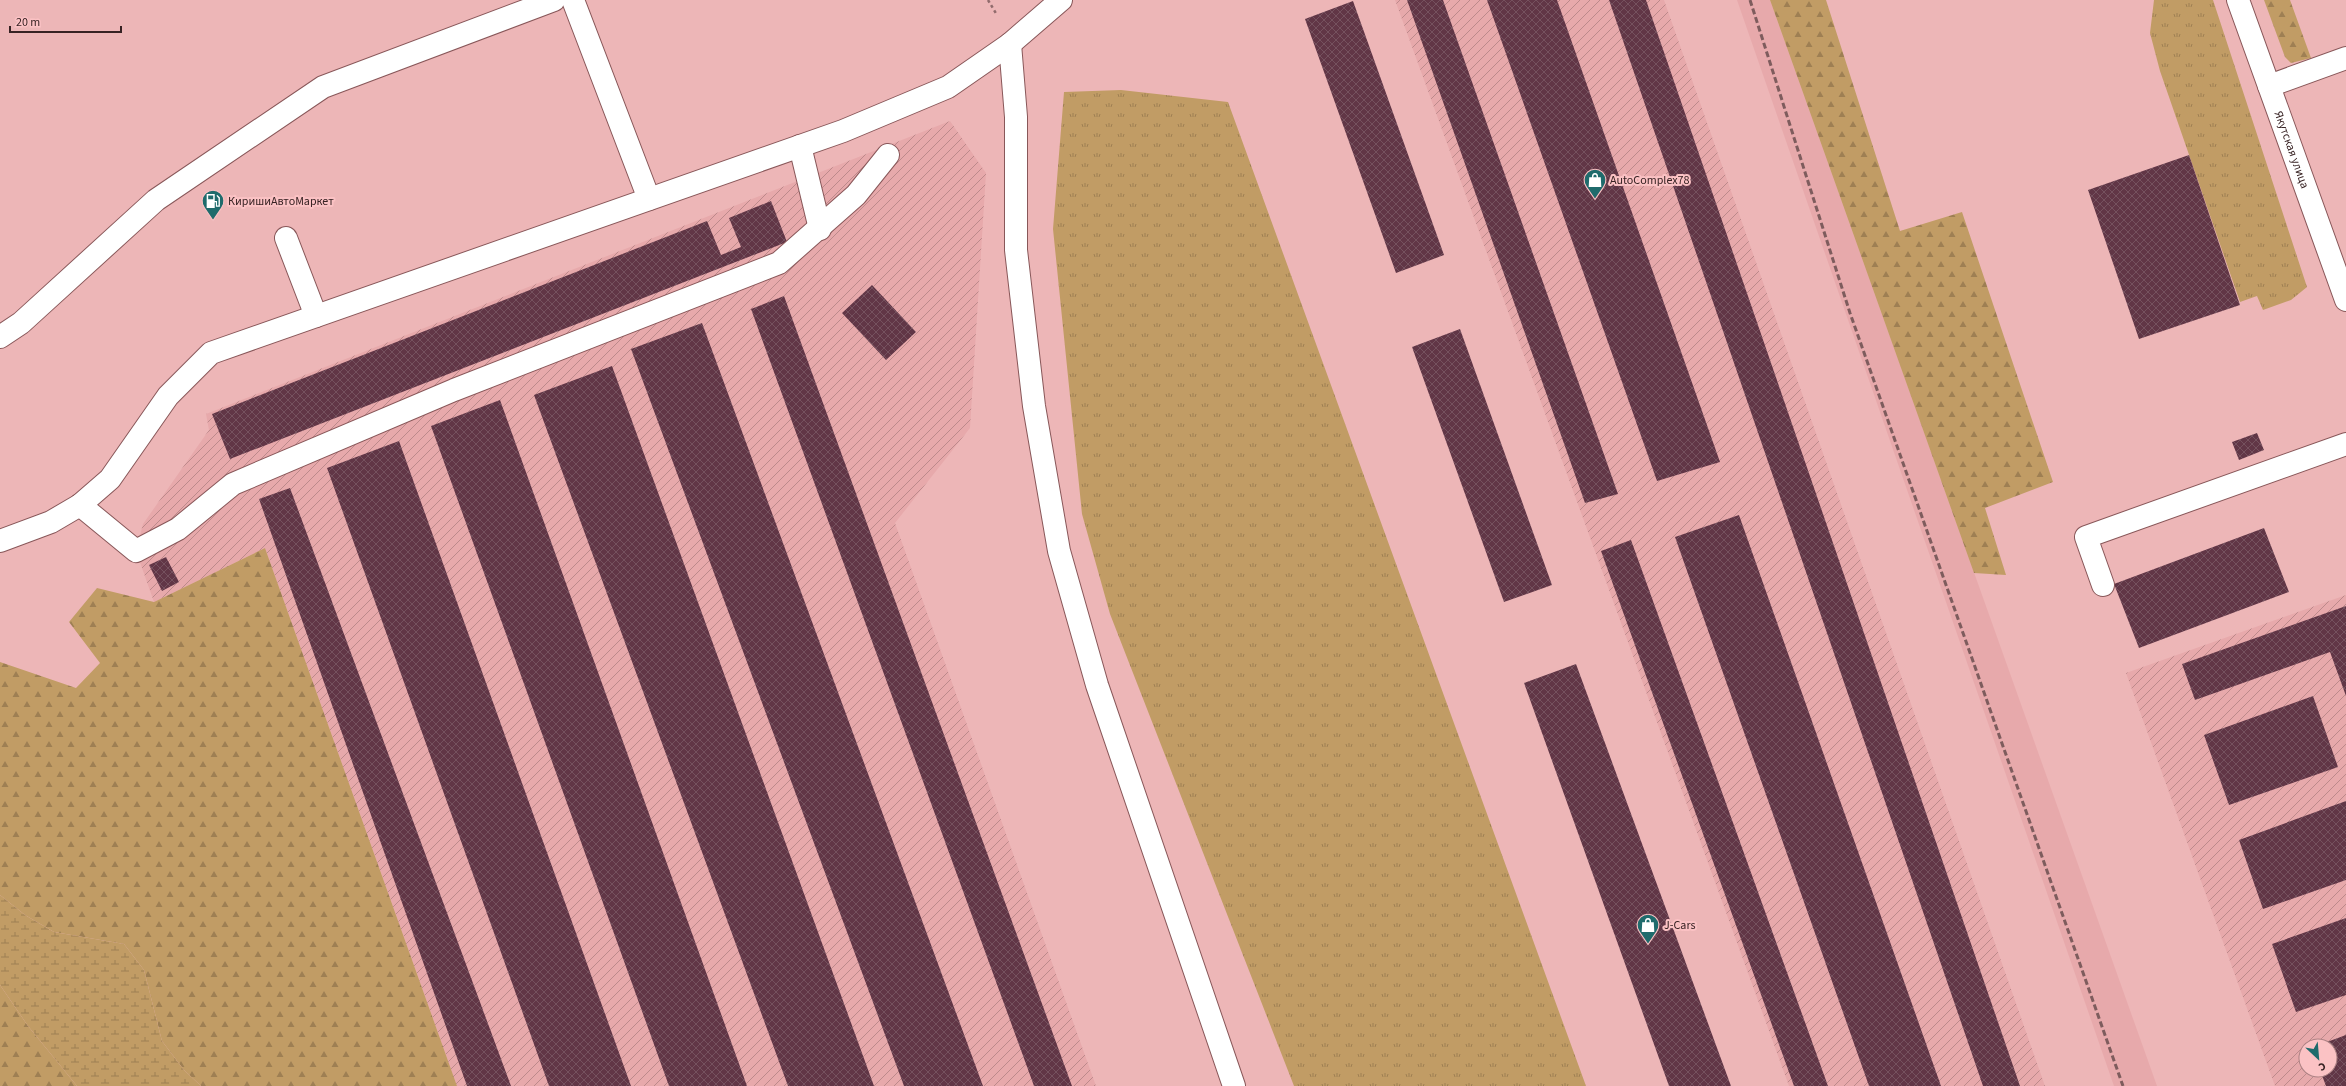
<svg xmlns="http://www.w3.org/2000/svg" width="2346" height="1086" font-family="'Source Sans 3',sans-serif">
	<defs>
		<pattern id="industrial-furrows" width="10" height="10" patternUnits="userSpaceOnUse"><rect width="10" height="10" fill="#e7a9ab"/><path d="M-1 1l2-2M0 10L10 0M9 11l2-2" fill="none" stroke="#bc898b"/></pattern>
		<pattern id="grass-tufts" width="24" height="20" patternUnits="userSpaceOnUse"><rect width="24" height="20" fill="#c19c65"/><path d="M3 7l-1-3M5 7V3M7 7l1-3M15 17l-1-3M17 17v-4M19 17l1-3" fill="none" stroke="#9e7f53"/></pattern>
		<pattern id="forest-firs" width="22" height="20" patternUnits="userSpaceOnUse"><rect width="22" height="20" fill="#c19c65"/><path d="M5 1l3.5 6h-7zM16 11l3.5 6h-7z" fill="#9e7f53"/></pattern>
		<pattern id="wetland-marsh" width="20" height="14" patternUnits="userSpaceOnUse"><rect width="20" height="14" fill="#c19c65"/><path d="M1 5h8M5 5V1M11 12h8M15 12V8" fill="none" stroke="#9e7f53"/></pattern>
		<pattern id="building-cross-hatch" width="8" height="8" patternUnits="userSpaceOnUse"><rect width="8" height="8" fill="#613646"/><path d="M0 0l8 8M0 8l8-8" fill="none" stroke="#75515e"/></pattern>
	</defs>
	<rect width="100%" height="100%" fill="#edb6b7"/>
	<path fill="#e7a9ab" d="M1737 0H1770L2157 1086H2114Z"/>
	<path fill="url(#industrial-furrows)" fill-rule="evenodd" d="M1395 0H1664L2045 1086H1789Z
		M950 121 986 173 970 428 895 523 1096 1086H457L265 548 154 602 136 551 143 524 209 430 206 414Z
		M2346 595V1086H2275L2126 673ZM2306 1046H2330V1070H2306Z"/>
	<path fill="url(#grass-tufts)" d="M2154 0H2213L2307 287 2291 300 2263 310 2257 296 2240 302 2160 71 2150 33Z
		M1121 90 1228 102 1586 1086H1294L1110 614 1082 514 1053 229 1064 92Z"/>
	<path fill="url(#forest-firs)" d="M1770 0H1826L1900 231 1962 212 2053 482 1985 508 2006 575 1974 573Z
		M2264 0H2290L2311 58 2291 63 2285 57Z
		M265 548 457 1086H201L184 1070 162 1041 144 970 124 944 54 932 25 915 0 895V662L76 688 100 663 69 622 97 588 154 602Z
		M0 985 28 1026 77 1086H0Z"/>
	<path fill="url(#wetland-marsh)" d="M0 895 25 915 54 932 124 944 144 970 162 1041 184 1070 201 1086H77L28 1026 0 985Z"/>
	<path fill="url(#building-cross-hatch)" d="M1407 0H1443L1618 494 1585 503Z
		M1487 0H1557L1720 462 1657 481Z
		M1609 0H1646L2020 1086H1983Z
		M1353 1 1444 255 1396 273 1305 19Z
		M2189 155 2240 305 2139 339 2088 190Z
		M771 201 787 242 230 459 212 414 707 221 721 255 741 247 729 218Z
		M872 285 916 332 886 360 842 313Z
		M784 296 1072 1086H1034L751 309Z
		M702 323 983 1086H904L631 349Z
		M1460 329 1552 585 1504 602 1412 347Z
		M612 366 874 1086H788L534 395Z
		M500 400 747 1086H669L431 426Z
		M2257 433 2264 450 2239 460 2232 442Z
		M399 441 631 1086H549L327 468Z
		M290 488 511 1086H467L259 499Z
		M1739 515 1941 1086H1869L1675 537Z
		M2264 528 2289 592 2139 648 2114 584Z
		M1631 540 1828 1086H1794L1601 551Z
		M166 557 179 582 162 591 149 565Z
		M2346 606V696L2330 652 2195 700 2182 664Z
		M1576 664 1731 1086H1669L1524 683Z
		M2313 696 2338 767 2229 805 2204 735Z
		M2346 801V880L2263 909 2239 840Z
		M2346 918V995L2296 1012 2272 944Z
		M2346 1035V1086H2326L2320 1070H2330V1046H2316Z"/>
	<g fill="none" stroke-linecap="round" stroke-linejoin="round">
		<g stroke="#885759" stroke-width="24">
			<g id="minor">
				<path d="M573 0 649 199"/>
				<path id="s1" d="M2238 0 2346 300"/>
				<path d="M1010 44 1016 117V250L1034 406 1059 551 1097 685 1234 1086"/>
				<path d="M2269 86 2346 58"/>
				<path d="M800 146 820 229"/>
				<path d="M286 238 316 316"/>
				<path d="M0 337 21 323 156 200 323 87 554 0"/>
				<path d="M80 505 136 551 178 529 233 484 454 390 779 263 856 195 888 155"/>
				<path d="M0 541 51 522 80 505 110 479 168 396 211 353 843 131 948 87 1010 44 1061 0"/>
				<path d="M2103 585 2086 537 2346 444"/>
			</g>
		</g>
		<path stroke="#916b6c" stroke-width="2.5" stroke-dasharray="3 3" stroke-linecap="butt" d="M988 0 997 15"/>
		<use href="#minor" stroke="#fff" stroke-width="22"/>
		<path stroke="#7e5c5d" stroke-width="3" stroke-dasharray="6 3" stroke-linecap="butt" d="M1750 0 1850 313 2123 1086"/>
	</g>
	<defs>
		<g id="shop-pin" transform="scale(1.15)"><path d="M0 17L-7.5 6A9.5 9.5 0 1 1 7.5 6Z" fill="#1f6b6c" stroke="#fbc2c4"/><path d="M-5-2.5h2.3a2.7 3.5 0 0 1 5.4 0H5L5.5 6h-11ZM-1.5-2.5h3a1.5 2.3 0 0 0-3 0Z" fill="#fff"/></g>
		<g id="fuel-pin" transform="scale(1.15)"><path d="M0 17L-7.5 6A9.5 9.5 0 1 1 7.5 6Z" fill="#1f6b6c" stroke="#fbc2c4"/><path d="M-5.5-6h7V0h2V4h1.3V-2.5L3-4.5l.8-.8L6-3V5H2.5V1h-1V6h-7ZM-4.2-4.7v3.2H.2V-4.7Z" fill="#fff"/></g>
	</defs>
	<g fill-rule="evenodd">
		<use href="#shop-pin" x="1595" y="180"/>
		<use href="#fuel-pin" x="213" y="201"/>
		<use href="#shop-pin" x="1648" y="925"/>
	</g>
	<g text-anchor="middle" stroke-width="4" stroke-linejoin="round" paint-order="stroke">
		<g font-size="12" fill="#372223" stroke="#fbc2c4">
			<text dy="4" stroke="none"><textPath href="#s1" startOffset="159">Якутская улица</textPath></text>
		</g>
		<g font-size="12" fill="#372223" stroke="#fbc2c4" text-anchor="start">
			<text x="1610" y="184">AutoComplex78</text>
			<text x="228" y="205">КиришиАвтоМаркет</text>
			<text x="1664" y="929">J-Cars</text>
		</g>
	</g>
	<g transform="translate(2318 1058) rotate(154)"><circle r="19" fill="#fbc2c4" stroke="#ad8284"/>
	<path d="M0-3L7 15L0 10L-7 15Z" fill="#1f6b6c"/>
	<text y="-6" font-size="11" font-weight="bold" text-anchor="middle" fill="#372223">С</text>
	</g>
	<path d="M10 26v6h111v-6" fill="none" stroke="#372223" stroke-width="2"/>
	<text x="16" y="26" font-size="12" fill="#372223" stroke="#fbc2c4" stroke-width="3" paint-order="stroke">20 m</text>
</svg>
